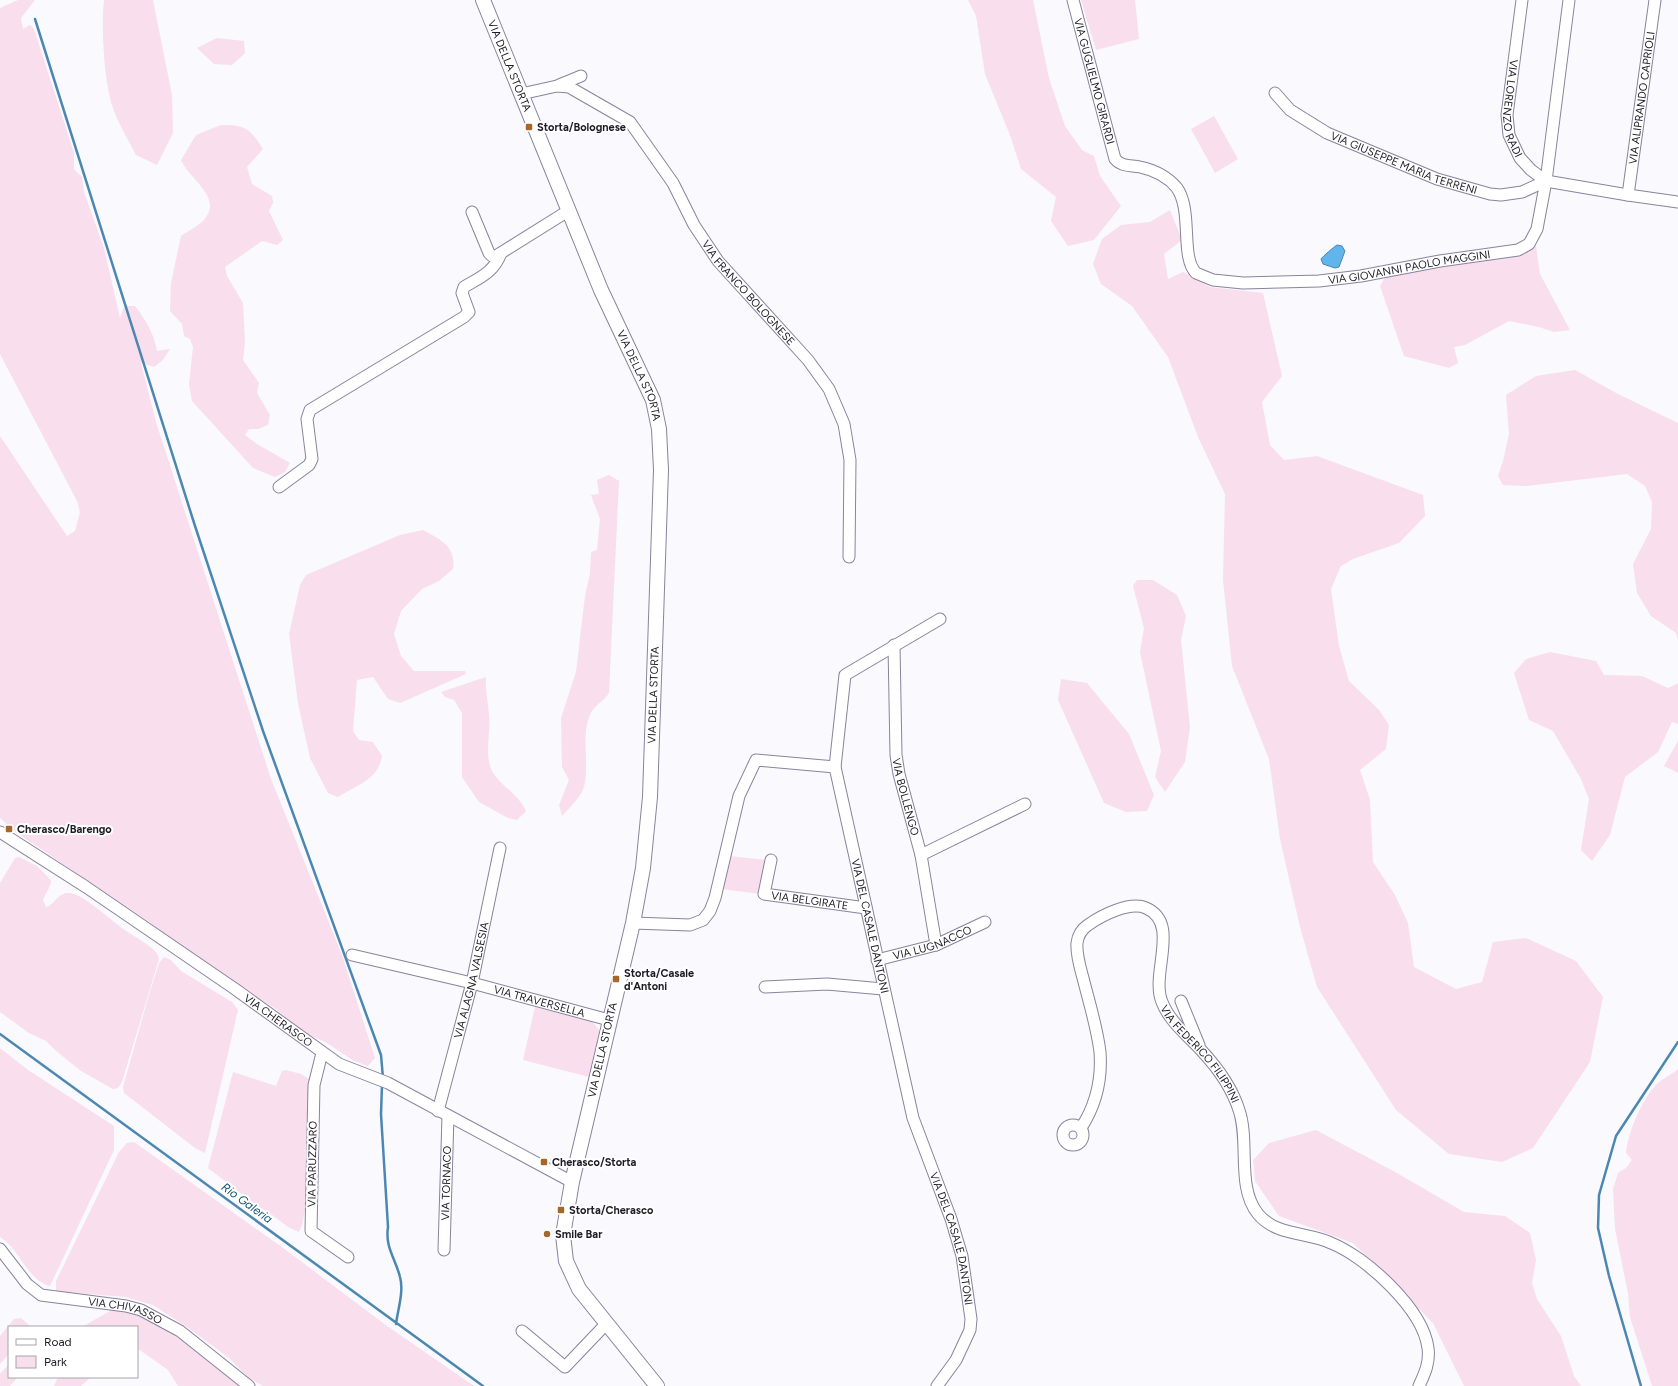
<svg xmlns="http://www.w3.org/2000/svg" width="1678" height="1386" font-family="Figtree,sans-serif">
	<rect width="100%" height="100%" fill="#f9f9fe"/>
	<path fill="#f9deed" d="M18 0H35L21 18 23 29 30 25 34 29 74 153V169L82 177 84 192 104 248 120 318 124 306H135C146 320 154 334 157 351L170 349 163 360 154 367 141 363 156 422 271 779 342 955 375 1058 368 1066 354 1061 327 1043 303 1032 276 1009 209 968 148 921 17 833 0 818V436L67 536 75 531 80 512 77 501 0 354V8Z
		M104 0H153L172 95 173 133 157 165 136 155C128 139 117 122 112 105 104 79 101 27 104 0Z
		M968 0H1033L1049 78 1065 126 1082 150 1094 156 1100 176 1121 206 1094 240 1068 246 1051 221 1056 197 1021 169 1010 135 985 74 976 16Z
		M1081 0H1135L1139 39 1096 50Z
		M217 38 244 41 245 53 232 65 214 64 197 48Z
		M1214 116 1238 159 1215 173 1191 129Z
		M221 125C245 125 250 128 263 149L247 167 252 184 272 196 273 203 269 211 283 240 277 245 262 241 225 267 227 276 243 303 245 342 243 360 259 383 257 393 270 415 268 425 258 429H249L245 435 257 444 290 463 285 472 275 477 253 468 192 401 189 384 193 347 190 339 184 336 182 324 170 311 171 283 181 236C188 231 198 226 204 220 224 198 189 179 181 160L196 135Z
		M1170 210 1182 240 1164 254 1168 279 1183 272 1210 287 1263 293 1282 376 1262 402 1270 445 1284 460 1317 456 1423 495 1425 516 1399 543 1353 559 1341 566 1331 589 1339 646 1349 681 1379 710 1389 725 1386 749 1360 770 1370 800 1373 862 1395 895 1408 923 1414 967 1456 989 1482 982 1493 942 1526 938 1576 961 1603 997 1590 1062 1533 1148 1502 1162 1449 1154 1396 1110 1317 987 1300 927 1280 839 1269 759 1232 666 1223 580 1225 494 1198 437 1168 357 1132 306 1101 284 1093 264 1102 239 1121 225 1150 222Z
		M1536 246 1540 274 1570 330 1554 332 1539 327 1509 321 1465 345 1454 347 1458 363 1449 368 1404 356 1380 286 1387 274 1526 250Z
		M1575 370 1618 394 1678 423V640L1676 633 1651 616 1637 593 1633 564 1651 529 1652 502 1645 486 1627 474 1527 486 1503 485 1498 476 1503 461 1509 434 1506 395 1536 376Z
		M609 475 619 481 609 693C605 700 594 706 591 713 579 735 592 770 582 792 577 801 568 809 562 816L559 805 569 780 562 767 561 718 576 672 585 596 590 573 591 552 597 550 600 519 591 495 599 494 597 480Z
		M423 530C441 540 456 546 453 569L439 581 422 589 401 611 394 634 401 656 414 671H465L466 674 400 703 388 699 373 677 357 680 353 731 359 740 373 742 382 756C378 780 357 785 338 797L328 793 310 758 298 703 289 634 300 585 306 575 400 535Z
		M1137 580H1153L1177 595 1186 616 1181 640 1190 727 1185 762 1165 792 1155 777 1161 751 1140 652 1144 628 1133 586Z
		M1550 652 1596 661 1604 675 1642 676 1668 688 1678 683V724L1672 722 1658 752 1625 777 1610 835 1592 861 1581 850 1589 799 1581 779 1553 731 1529 720 1514 673 1526 659Z
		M486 677C485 690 488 701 489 714 491 732 484 754 492 771 500 786 518 793 526 811L517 820 508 818 479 802 462 777V713L454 700 445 697 441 692Z
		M1061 679 1087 683 1129 734 1154 795 1147 811 1126 812 1104 803 1058 700Z
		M1678 741V773L1664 766Z
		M729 856 766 860 760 894 721 889Z
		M19 857 37 866 51 880C51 888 45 893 43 900L46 907C55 905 58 892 69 893 82 893 111 920 122 928 133 936 146 942 155 951 157 953 158 956 159 959L122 1082 118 1088 113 1089 81 1071 55 1050 46 1041 29 1033 0 1012V883L15 858Z
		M164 957 171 960 181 971 232 1002 238 1010 205 1153 195 1148 124 1093 123 1087 148 998 159 963Z
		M535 1007 592 1021 600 1031 589 1077 523 1060Z
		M0 1048 28 1070 114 1126V1150L50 1286C27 1280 20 1249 0 1237Z
		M1678 1069V1386H1652L1630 1317 1628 1293 1615 1229 1613 1189 1618 1173 1626 1168 1632 1160 1626 1153C1628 1132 1641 1102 1655 1086 1661 1079 1671 1075 1678 1069Z
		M286 1070 301 1074 309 1079C308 1106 311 1217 299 1232L288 1227 275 1217 255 1204 208 1168 233 1072 276 1086 282 1071Z
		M1316 1130 1397 1173 1464 1212 1505 1216 1530 1233 1536 1260 1532 1283 1537 1299 1561 1336 1574 1376 1581 1386H1464L1433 1323 1353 1243 1279 1216 1255 1181 1253 1160 1269 1143Z
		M134 1142 286 1250 387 1326 474 1386H263L249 1378 229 1358 187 1327 153 1305 126 1297 62 1292 56 1290V1281L119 1152 127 1143Z
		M129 1310 155 1319 243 1386H178L168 1370 137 1348V1327H82L110 1311Z
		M21 1318 31 1327H9V1354L0 1364V1336L14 1319Z
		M9 1364V1377H18L10 1386H0V1374Z
		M58 1377H91L81 1386H54Z"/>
	<path fill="#5fb5ec" stroke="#4c87b1" d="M1337 245 1342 246 1345 251 1339 267 1335 268 1323 264 1321 259C1322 257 1335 246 1337 245Z"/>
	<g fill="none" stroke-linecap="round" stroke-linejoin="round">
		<path stroke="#4c87b1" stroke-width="2.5" d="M35 19 195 526 263 731 381 1055 383 1078
			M0 1034 483 1386
			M382 1085 381 1114 388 1227C385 1248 395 1257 400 1277 404 1291 398 1309 396 1324
			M1641 1386 1609 1276 1598 1228 1599 1195 1616 1136 1678 1042"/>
		<g stroke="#87849d" stroke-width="13">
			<g id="minor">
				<path id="s1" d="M1073 0 1115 159C1122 167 1131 165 1140 167 1154 170 1168 177 1177 188 1193 211 1180 257 1196 273L1213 280 1243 283 1319 281 1361 276 1440 261 1518 250 1529 244 1537 229 1546 181 1569 0"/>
				<path id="s2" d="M1522 0 1507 115 1509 135 1520 158 1531 170 1546 181 1628 195 1678 202"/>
				<path d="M559 85 581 76"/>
				<path id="s3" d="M1275 93 1290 110 1327 133 1437 179 1490 194 1501 195 1522 192 1546 181"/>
				<path id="s4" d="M521 94 557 86 569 87 630 122 673 183 694 225 718 261 808 360 829 389 844 424 850 460 849 557"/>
				<path id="s5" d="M1628 195 1655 0"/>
				<path d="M472 212 489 253 492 256H496L568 211"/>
				<path d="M279 487 309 465 312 459 307 419 310 410 464 317 469 312 462 293 464 287C481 277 494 272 501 253"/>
				<path id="s6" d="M894 645 896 755 899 774 921 855 936 945"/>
				<path d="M835 767 845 675 940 619"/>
				<path id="s7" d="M0 832 86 887 235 989 339 1064 388 1083 572 1182"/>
				<path d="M921 855 1025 804"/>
				<path id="s8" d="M771 860 764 894 866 908"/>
				<path id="s9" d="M633 923 690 925 703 920 710 911 715 898 739 796 756 760 835 767 913 1118 951 1219 962 1256 971 1319 970 1330 956 1360 937 1386"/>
				<path id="s10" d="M352 955 472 983 609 1020"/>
				<path id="s11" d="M877 960 936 945 985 922"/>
				<path d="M765 987 827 984 883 989"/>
				<path d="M1181 1001 1199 1045"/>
				<path d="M322 1053 314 1085 311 1231 348 1257"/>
				<path id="s12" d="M438 1111 472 983 500 848"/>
				<circle cx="1073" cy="1135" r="10"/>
				<path id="s13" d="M1081 1128C1096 1105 1102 1079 1100 1052 1097 1027 1089 1002 1083 978 1080 967 1076 954 1077 943 1078 935 1082 929 1088 925 1102 915 1130 901 1146 908 1181 923 1150 974 1162 1002 1169 1021 1188 1036 1201 1050 1217 1067 1232 1088 1239 1110 1250 1142 1236 1187 1258 1214 1276 1236 1307 1232 1331 1243 1366 1257 1423 1309 1428 1348 1430 1362 1425 1373 1419 1386"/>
				<path id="s14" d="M0 1249 27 1284 41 1295 126 1306 141 1310 180 1331 249 1386"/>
				<path id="s15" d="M444 1250 448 1116"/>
				<path d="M522 1331 565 1367 606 1324"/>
			</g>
		</g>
		<g stroke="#87849d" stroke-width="16">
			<g id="major">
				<path id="s16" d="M483 0 601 290 653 400 659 429 661 470 650 797 643 868 633 923 572 1182 563 1235 566 1261 579 1289 657 1386"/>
			</g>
		</g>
		<use href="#minor" stroke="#fff" stroke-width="11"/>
		<use href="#major" stroke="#fff" stroke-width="14"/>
	</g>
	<g fill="#a4682b" stroke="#fff" stroke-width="1.5">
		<rect x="525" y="123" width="8" height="8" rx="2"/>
		<rect x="5" y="825" width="8" height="8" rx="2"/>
		<rect x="612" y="975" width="8" height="8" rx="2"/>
		<rect x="540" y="1158" width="8" height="8" rx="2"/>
		<rect x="557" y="1206" width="8" height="8" rx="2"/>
		<circle cx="547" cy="1234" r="4"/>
	</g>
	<g text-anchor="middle" stroke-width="4" stroke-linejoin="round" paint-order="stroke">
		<g font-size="11" fill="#1e1d27" stroke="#fff">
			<text dy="4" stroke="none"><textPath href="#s16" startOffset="71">VIA DELLA STORTA</textPath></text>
			<text dy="4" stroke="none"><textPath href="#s1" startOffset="84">VIA GUGLIELMO GIRARDI</textPath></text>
			<text dy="4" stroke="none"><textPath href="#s5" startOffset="98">VIA ALIPRANDO CAPRIOLI</textPath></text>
			<text dy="4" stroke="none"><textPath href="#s2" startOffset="110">VIA LORENZO RADI</textPath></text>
			<text dy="4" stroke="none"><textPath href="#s3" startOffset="149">VIA GIUSEPPE MARIA TERRENI</textPath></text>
			<text dy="4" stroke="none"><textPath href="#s1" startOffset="539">VIA GIOVANNI PAOLO MAGGINI</textPath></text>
			<text dy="4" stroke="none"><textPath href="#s4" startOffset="328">VIA FRANCO BOLOGNESE</textPath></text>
			<text dy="4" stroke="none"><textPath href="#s16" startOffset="407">VIA DELLA STORTA</textPath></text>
			<text transform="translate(653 695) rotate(-88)" y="4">VIA DELLA STORTA</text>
			<text dy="4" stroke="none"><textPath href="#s6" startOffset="153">VIA BOLLENGO</textPath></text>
			<text dy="4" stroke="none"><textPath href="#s8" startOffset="81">VIA BELGIRATE</textPath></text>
			<text dy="4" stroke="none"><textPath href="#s9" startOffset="483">VIA DEL CASALE DANTONI</textPath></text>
			<text dy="4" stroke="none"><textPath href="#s11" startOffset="58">VIA LUGNACCO</textPath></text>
			<text dy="4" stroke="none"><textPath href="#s12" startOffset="135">VIA ALAGNA VALSESIA</textPath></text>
			<text dy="4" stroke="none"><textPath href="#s10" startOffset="193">VIA TRAVERSELLA</textPath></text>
			<text dy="4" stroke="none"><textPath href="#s7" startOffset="336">VIA CHERASCO</textPath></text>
			<text transform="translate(602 1050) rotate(-77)" y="4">VIA DELLA STORTA</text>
			<text dy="4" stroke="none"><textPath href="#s13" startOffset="442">VIA FEDERICO FILIPPINI</textPath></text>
			<text transform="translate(312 1164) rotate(-89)" y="4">VIA PARUZZARO</text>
			<text dy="4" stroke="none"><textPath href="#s15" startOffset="67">VIA TORNACO</textPath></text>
			<text dy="4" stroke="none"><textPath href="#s9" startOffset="807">VIA DEL CASALE DANTONI</textPath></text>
			<text dy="4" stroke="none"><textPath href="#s14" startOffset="148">VIA CHIVASSO</textPath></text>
		</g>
		<g font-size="11" font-weight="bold" fill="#1e1d27" stroke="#fff" text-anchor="start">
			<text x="537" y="131">Storta/Bolognese</text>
			<text x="17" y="833">Cherasco/Barengo</text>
			<text x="624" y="977">Storta/Casale<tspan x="624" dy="13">d'Antoni</tspan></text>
			<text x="552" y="1166">Cherasco/Storta</text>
			<text x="569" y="1214">Storta/Cherasco</text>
			<text x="555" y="1238">Smile Bar</text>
		</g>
		<g font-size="12" font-style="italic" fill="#0b5074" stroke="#fff">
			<text transform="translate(247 1203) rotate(36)" y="4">Rio Galeria</text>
		</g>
	</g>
	<rect x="8" y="1326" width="130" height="52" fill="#ffffff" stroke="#a5a5a9"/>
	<rect x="16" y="1339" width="20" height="6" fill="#ffffff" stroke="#a5a5a9"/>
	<text x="44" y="1346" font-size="12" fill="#1e1d27">Road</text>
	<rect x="16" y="1356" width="20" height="12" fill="#f9deed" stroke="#a5a5a9"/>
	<text x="44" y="1366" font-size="12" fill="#1e1d27">Park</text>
</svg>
